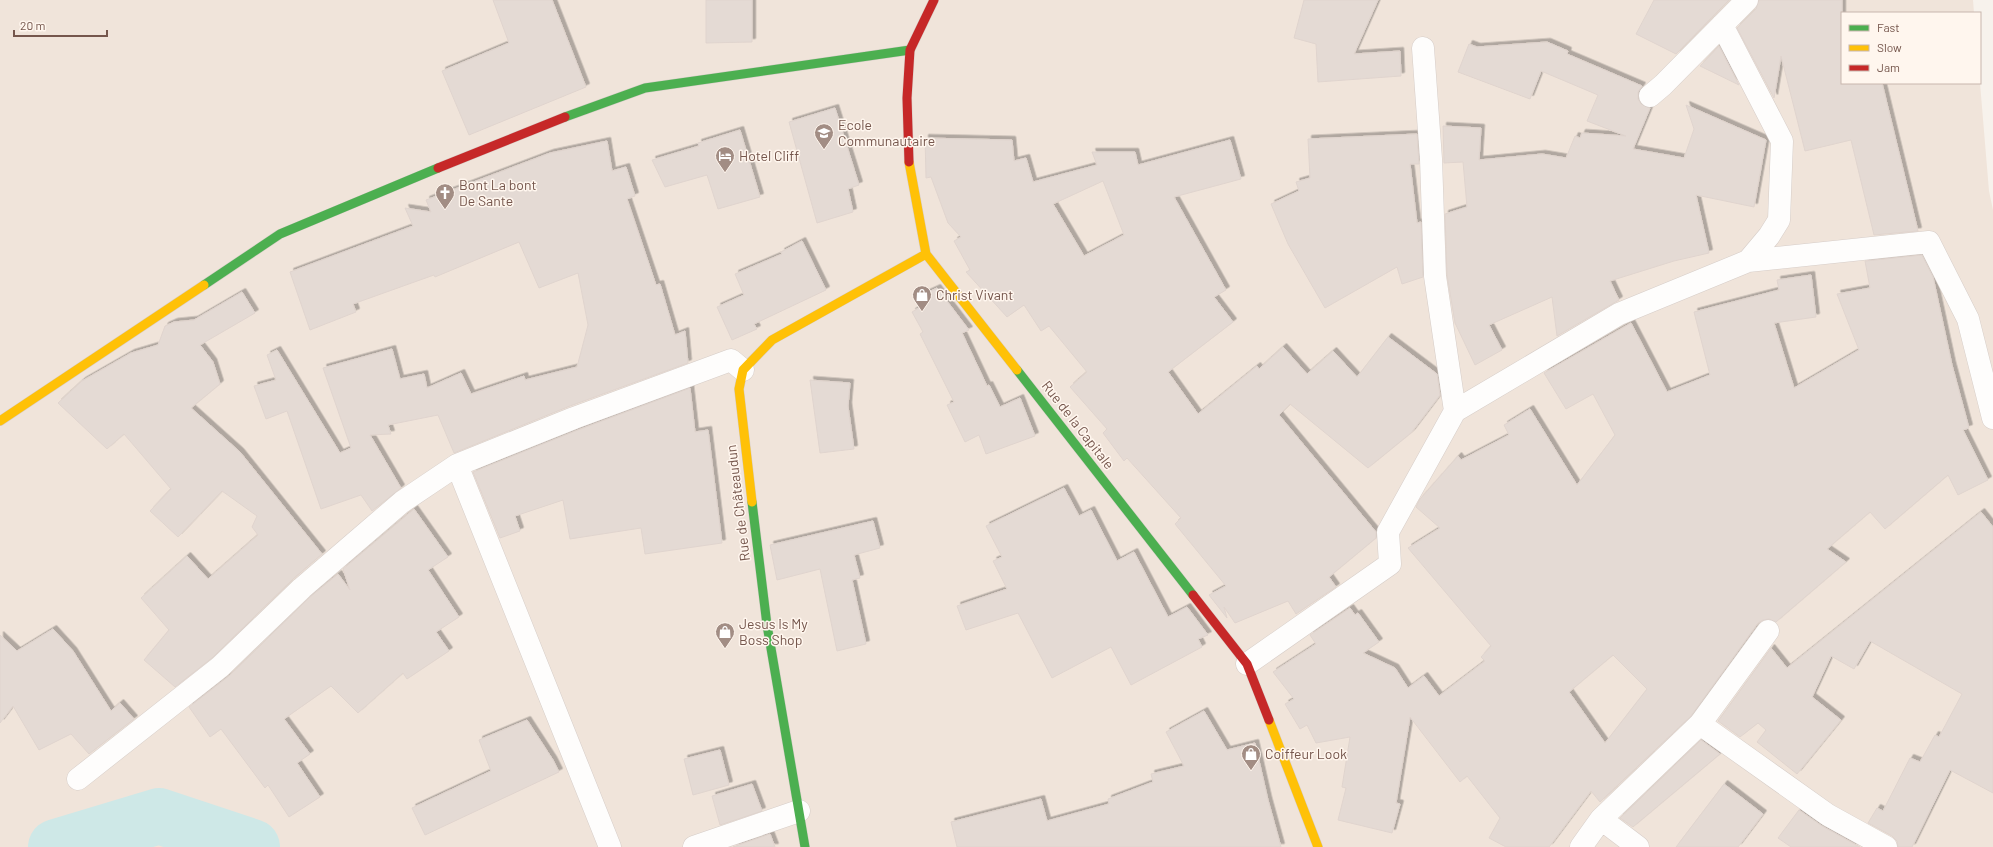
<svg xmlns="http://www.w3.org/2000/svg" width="1993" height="847" font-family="Barlow,sans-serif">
	<defs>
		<filter id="shadow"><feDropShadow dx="3.5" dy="-3.5" stdDeviation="0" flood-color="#0004"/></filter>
	</defs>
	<rect width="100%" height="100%" fill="#f7f2ec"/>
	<path fill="#f0e4da" d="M0 0H1973L1974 13H1842V83H1980L1989 191 1993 210V847H0Z"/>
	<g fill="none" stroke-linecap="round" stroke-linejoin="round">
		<path stroke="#cee8e7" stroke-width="56" d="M56 847 159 816 252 847"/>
	</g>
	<path fill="#e4dad4" stroke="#e0d4ce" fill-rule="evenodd" filter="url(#shadow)" d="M493 0H552L586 87 469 135 442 71 509 43Z
		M706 0H752V42L706 43Z
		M1304 0H1378L1354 54 1400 51 1401 76 1318 82 1316 44 1294 38Z
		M1654 0H1729L1676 54 1636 34Z
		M1759 0H1842V83H1882L1918 231 1874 235 1851 140 1805 151 1781 56 1774 98 1737 28 1756 9Z
		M1547 42 1568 51 1567 54 1642 86 1638 92V99L1641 104 1650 108 1633 149 1684 158 1694 129 1686 105 1766 140 1754 207 1696 195 1709 253 1674 261 1610 281 1619 300 1557 336 1552 297 1489 325 1502 350 1475 365 1455 323 1447 275 1445 214 1467 207 1463 162 1444 163 1443 126 1481 128 1479 160 1542 154 1566 158 1575 136 1580 138 1582 133 1626 136 1587 121 1598 95 1541 71 1530 99 1458 72 1469 44 1477 47Z
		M1719 46 1739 85 1700 66Z
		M835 108 859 185 848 189 853 212 817 223 789 122Z
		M740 130 760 197 718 209 707 175 665 187 652 160 699 146 698 143Z
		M1417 134 1419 164H1410L1417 223 1421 222 1423 277 1402 284 1397 267 1325 308 1288 244 1271 204 1299 191 1296 182 1310 178 1308 139Z
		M925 138 1012 140 1014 161 1026 158 1033 182 1097 165 1092 152H1135L1138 165 1230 140 1241 179 1174 197 1226 290 1214 297 1233 322 1168 372 1198 414 1257 366 1259 369 1283 347 1307 374 1333 351 1357 377 1388 337 1437 374 1440 395 1411 433 1368 468 1290 404 1279 415 1376 532V538L1329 577 1336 587 1296 614 1288 601 1235 623 1224 607 1227 618 1209 595 1226 586 1175 524 1181 518 1127 458 1124 461 1103 433 1107 429 1070 387 1087 372 1049 326 1041 331 1024 305 1007 317 966 272 970 270 954 241 961 237 948 223 931 177 926 178ZM1103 181 1124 235 1084 256 1053 204Z
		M607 141 612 171 626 167 635 196 627 199 656 285 660 284 675 335 685 331 688 363 570 406 454 453 438 415 388 425 391 434 370 435 401 488 372 511 361 495 321 509 287 411 266 419 254 386 276 380 267 355 277 350 340 453 351 448 323 368 392 349 400 379 424 374 427 388 461 373 471 394 524 376 525 380 577 367 588 325 578 273 539 288 519 242 435 277 434 275 353 304 356 312 310 330 290 272 413 226 405 208 431 212 426 200 550 153Z
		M802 241 826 290 754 324 757 329 732 340 717 307 744 295 735 274 782 254 781 252Z
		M1922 255 1933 277 1952 365 1969 428 1963 430 1988 480 1958 495 1948 475 1885 529 1870 512 1827 549 1846 562 1776 622 1769 619 1763 620 1758 623 1691 716 1600 802 1591 791 1549 847H1506L1489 838 1500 818 1467 776 1460 782 1410 717 1396 803 1400 804 1392 833 1338 820 1346 788 1342 787 1350 737 1316 743 1307 725 1300 729 1285 704 1294 699 1273 672 1316 644 1310 635 1350 608 1355 615 1358 613 1379 642 1363 653 1395 668 1408 688 1424 676 1439 696 1485 661 1481 657 1491 646 1408 548 1440 528 1416 507 1420 499 1458 456 1461 460 1509 435 1504 425 1530 409 1577 485 1615 435 1593 394 1566 409 1544 373 1631 323 1667 392 1710 375 1694 312 1779 290 1777 280 1811 275 1816 317 1774 323 1794 388 1859 350 1837 294 1870 288 1865 261ZM1613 655 1647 689 1605 743 1569 692Z
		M937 288 969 330 962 333 987 386 989 385 1000 407 1020 398 1035 436 986 454 979 435 965 442 947 405 954 402 920 334 923 332 912 312 930 301 926 293Z
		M242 292 255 313 200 345 213 362 220 384 191 408 240 452 322 554 293 579 212 658 175 687 144 660 169 630 141 598 187 556 208 579 258 535 252 527 257 516 222 491 178 537 150 511 171 489 124 434 107 449 58 403 82 381 131 353 158 345 165 326 174 322 194 320Z
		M810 380 850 383 848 406 854 449 820 453Z
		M690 388 695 432 708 430 722 543 645 554 641 528 570 539 563 500 515 516 520 531 500 538 473 472 578 430Z
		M1064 488 1079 516 1091 510 1117 561 1134 552 1168 617 1187 607 1208 635 1198 639 1202 647 1131 685 1111 647 1052 678 1018 613 966 630 957 606 1007 589 993 561 1002 557 986 526Z
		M414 509 448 557 428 570 459 617 436 632 449 651 407 679 403 673 358 713 331 686 284 719 310 754 297 763 320 797 289 817 268 785 265 788 221 729 210 737 189 707 229 676 310 597 338 574 350 590 343 569Z
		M1981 512 1993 527V793L1950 770 1912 847H1898L1897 841 1892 836 1868 823 1877 808 1883 811 1910 758 1920 762 1935 735 1939 737 1962 694 1870 641 1854 669 1831 656 1812 697 1841 720 1797 774 1757 742 1766 730 1758 723 1740 737 1718 721 1771 648 1787 668Z
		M873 521 880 548 854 555 860 578 852 580 866 644 837 651 820 569 777 580 770 545Z
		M53 629 73 651 111 711 120 703 134 719 89 754 71 734 39 750 13 706 0 723V635L17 651Z
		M1204 711 1227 750 1255 743 1268 800 1281 847H957L951 822 1041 799 1047 821 1109 804 1108 799 1153 782 1151 774 1184 766 1166 732Z
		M527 720 553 760 559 772 425 835 412 808 491 771 479 740Z
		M1701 740 1720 754 1633 827 1620 818Z
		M720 750 729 785 693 795 684 759Z
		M752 784 762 811 720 825 712 796Z
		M1724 784 1763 814 1738 847H1676Z
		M1799 810 1822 826 1860 847H1791L1778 838Z
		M770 834 775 847H733Z"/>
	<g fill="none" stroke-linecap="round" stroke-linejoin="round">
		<g stroke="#d6cdc8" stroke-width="23">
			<path id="street" d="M1423 48 1431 159 1435 276 1455 411
				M1650 96 1663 85 1747 0
				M1748 261 1929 242 1968 319 1993 418
				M457 465 610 847
				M1247 664 1390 564 1388 532 1455 411 1619 314 1748 261 1769 236 1779 220 1782 141 1722 25
				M1700 724 1828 815 1886 847
				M78 779 220 667 302 588 402 502 457 465 574 418 731 360 743 370
				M1601 819 1638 847
				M694 847 799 811
				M1581 847 1601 819 1700 724 1768 631"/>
		</g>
		<g stroke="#d6cdc8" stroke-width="10">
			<path id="fast" d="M565 117 645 88 910 50
				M204 285 280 234 438 168
				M1017 370 1193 595
				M752 502 767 625 805 847"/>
		</g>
		<g stroke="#d6cdc8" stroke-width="10">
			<path id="slow" d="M909 162 926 254 1017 370
				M0 421 204 285
				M752 502 739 389 743 370 772 340 926 254
				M1269 720 1318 847"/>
		</g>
		<g stroke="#d6cdc8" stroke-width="10">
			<path id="jam" d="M909 162 907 98 910 50 934 0
				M438 168 565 117
				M1193 595 1247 664 1269 720"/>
		</g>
		<use href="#street" stroke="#fefdfc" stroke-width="22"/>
		<use href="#fast" stroke="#4caf50" stroke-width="9"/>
		<use href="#slow" stroke="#ffc107" stroke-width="9"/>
		<use href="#jam" stroke="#c62828" stroke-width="9"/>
	</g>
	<defs>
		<g id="school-pin" transform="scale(1)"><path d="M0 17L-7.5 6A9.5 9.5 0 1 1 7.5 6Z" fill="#a28d84" stroke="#fff6ee"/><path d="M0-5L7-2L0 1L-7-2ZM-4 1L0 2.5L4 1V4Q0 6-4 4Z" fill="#fff"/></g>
		<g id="hotel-pin" transform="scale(1)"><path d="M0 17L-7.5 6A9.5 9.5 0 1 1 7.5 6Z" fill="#a28d84" stroke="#fff6ee"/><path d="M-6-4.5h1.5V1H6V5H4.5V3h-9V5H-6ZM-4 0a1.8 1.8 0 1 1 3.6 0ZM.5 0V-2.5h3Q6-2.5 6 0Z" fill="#fff"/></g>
		<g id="church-pin" transform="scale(1)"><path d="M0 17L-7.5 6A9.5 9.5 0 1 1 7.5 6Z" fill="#a28d84" stroke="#fff6ee"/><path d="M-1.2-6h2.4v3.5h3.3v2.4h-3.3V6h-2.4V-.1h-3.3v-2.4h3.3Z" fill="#fff"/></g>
		<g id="shop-pin" transform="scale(1)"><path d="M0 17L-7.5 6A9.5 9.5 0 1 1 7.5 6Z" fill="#a28d84" stroke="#fff6ee"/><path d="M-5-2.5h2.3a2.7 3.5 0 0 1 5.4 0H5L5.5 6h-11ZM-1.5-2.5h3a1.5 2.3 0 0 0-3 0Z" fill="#fff"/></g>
	</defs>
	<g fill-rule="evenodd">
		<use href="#school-pin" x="824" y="133"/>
		<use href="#hotel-pin" x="725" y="156"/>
		<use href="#church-pin" x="445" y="193"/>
		<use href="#shop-pin" x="922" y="295"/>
		<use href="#shop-pin" x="725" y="632"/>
		<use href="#shop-pin" x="1251" y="754"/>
	</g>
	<g text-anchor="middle" stroke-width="3" stroke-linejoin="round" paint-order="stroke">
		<g font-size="14" fill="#75564c" stroke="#fff6ee" text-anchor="start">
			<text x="838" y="130">Ecole<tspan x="838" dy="16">Communautaire</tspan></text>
			<text x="739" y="161">Hotel Cliff</text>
			<text x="459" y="190">Bont La bont<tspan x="459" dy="16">De Sante</tspan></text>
			<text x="936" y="300">Christ Vivant</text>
			<text x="739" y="629">Jesus Is My<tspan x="739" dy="16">Boss Shop</tspan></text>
			<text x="1265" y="759">Coiffeur Look</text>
		</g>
		<g font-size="14" fill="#75564c" stroke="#fff6ee">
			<text transform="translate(1078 425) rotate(52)" y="5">Rue de la Capitale</text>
			<text transform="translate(738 503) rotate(-97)" y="5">Rue de Châteaudun</text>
		</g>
	</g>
	<rect x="1841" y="12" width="140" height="72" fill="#fff6ee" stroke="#c8b6ad"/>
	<rect x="1849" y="25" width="20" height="6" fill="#4caf50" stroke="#c8b6ad"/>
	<text x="1877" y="32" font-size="12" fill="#75564c">Fast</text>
	<rect x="1849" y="45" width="20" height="6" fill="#ffc107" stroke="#c8b6ad"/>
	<text x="1877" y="52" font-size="12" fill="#75564c">Slow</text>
	<rect x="1849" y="65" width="20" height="6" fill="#c62828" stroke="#c8b6ad"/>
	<text x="1877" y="72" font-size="12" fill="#75564c">Jam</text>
	<path d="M14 30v6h93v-6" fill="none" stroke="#75564c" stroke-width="2"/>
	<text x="20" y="30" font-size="12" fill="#75564c" stroke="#fff6ee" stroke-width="3" paint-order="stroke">20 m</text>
</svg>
